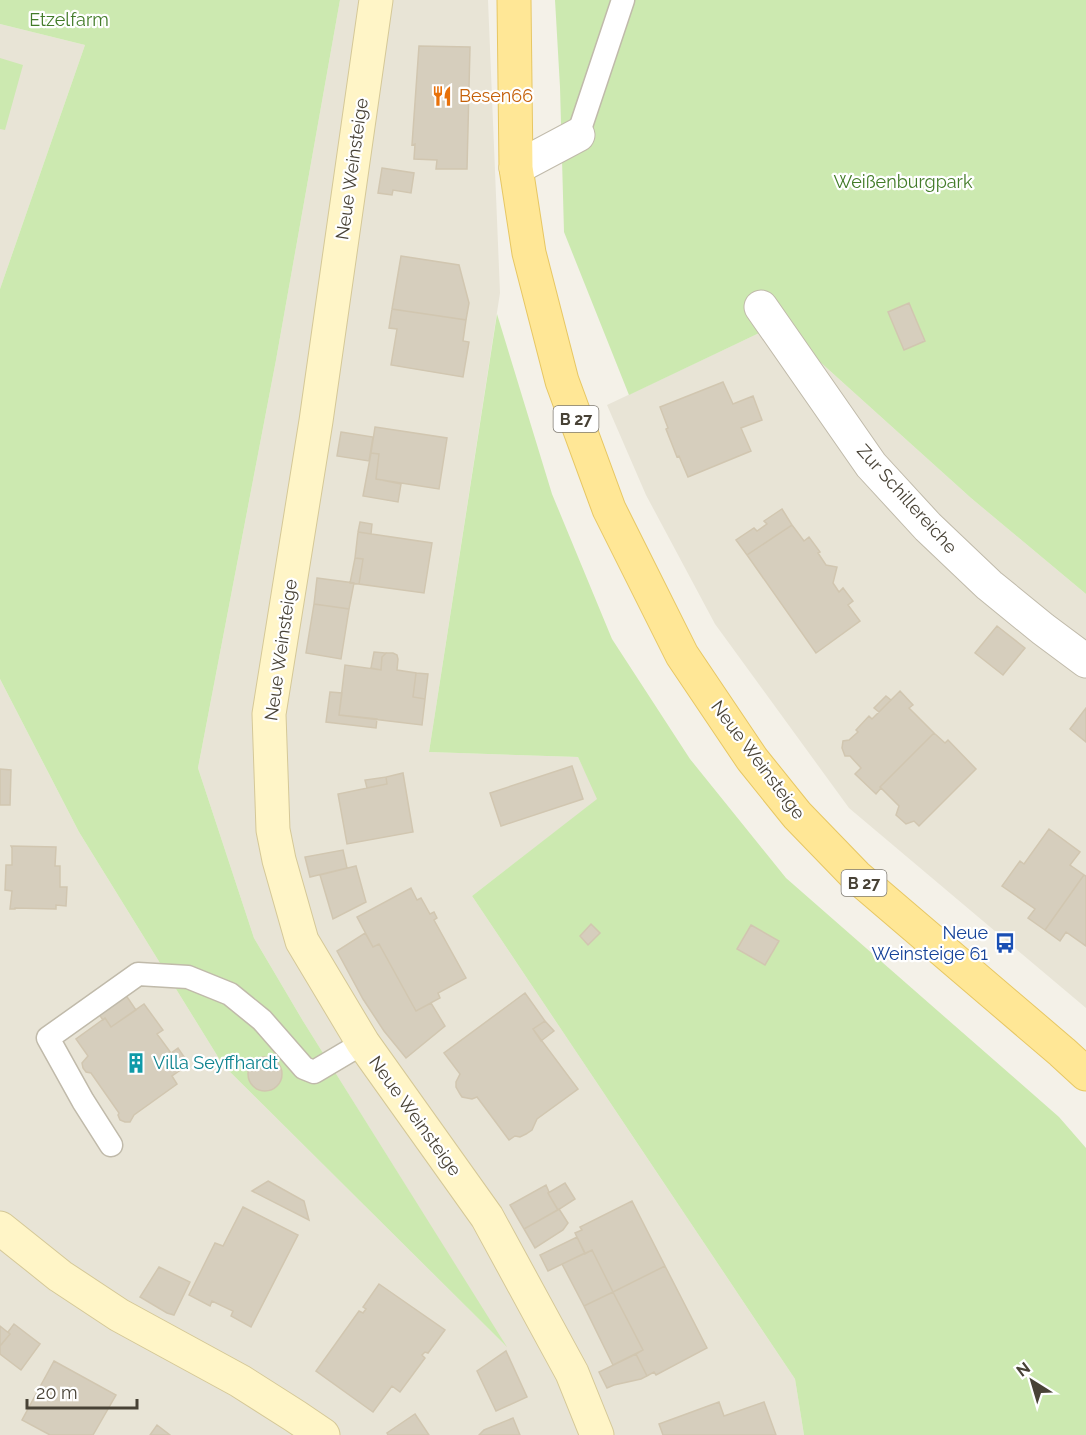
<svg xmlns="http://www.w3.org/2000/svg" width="1086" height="1435" font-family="Raleway,sans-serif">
	<rect width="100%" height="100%" fill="#f4f1e8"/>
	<path fill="#e8e4d6" d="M340 0H488L500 293 429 752 578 757 598 799 472 896 795 1379 804 1435H0V679L79 832 223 1065 505 1345 303 1021 254 938 198 768 276 360Z
		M0 24 85 45 0 289Z
		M778 324 971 498 1086 594V1008L849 808 715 624 646 495 607 405Z"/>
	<path fill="#cce9b0" d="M0 0H340L276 360 198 768 254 938 303 1021 507 1347 223 1065 79 832 0 679V289L85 45 0 24Z
		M555 0H1086V594L971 498 778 324 629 395 564 232 560 87Z
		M0 58 23 65 5 130 0 129Z
		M497 314 552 494 612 639 690 759 786 878 1059 1117 1086 1148V1435H804L795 1379 472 896 597 799 578 757 429 752Z"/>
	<path fill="#d6cebd" stroke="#d1c6b0" stroke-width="1.5" d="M419 46 470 47 467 169H436L437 160 414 159 415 144 412 145Z
		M382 168 414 173 411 193 393 190 392 195 378 193Z
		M401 256 459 265 469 303 466 320 392 309Z
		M909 303 925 341 904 350 888 312Z
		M392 309 466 320 463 341 469 342 463 377 391 365 397 329 389 328Z
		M723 382 733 404 753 396 762 420 741 428 751 451 688 477 679 456 677 457 666 429 668 428 660 407Z
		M375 427 447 438 439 489 376 479 379 454 371 453Z
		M341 432 373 437 369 461 337 456Z
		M371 453 379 454 376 479 401 484 398 502 363 496Z
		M782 509 792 525 747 555 736 540 754 528 757 531 767 524 764 521Z
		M360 522 372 524 371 534 358 532Z
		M792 525 804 541 809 537 820 552 818 553 826 565 837 567 833 583 839 592 843 588 853 601 848 605 860 621 816 653 747 555Z
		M358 532 432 543 424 593 359 584 363 559 355 558Z
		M355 558 363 559 359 584 350 583Z
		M317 578 354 583 349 609 314 604Z
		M314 604 349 609 341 659 306 653Z
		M997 626 1025 648 1003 675 975 653Z
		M374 652 386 653 382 657 381 670 371 668Z
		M386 653H393L397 655 398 659 397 670 416 673 413 697 425 699 422 725 339 715 345 665 381 670 382 657Z
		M416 673 428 674 425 699 413 697Z
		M900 691 913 705 909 708 934 733 880 787 881 788 876 794 855 774 861 768 850 756H845L842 748 843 741 849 740 858 732 856 730 869 716 872 719Z
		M330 692 342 693 339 715 377 719 376 728 326 722Z
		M886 696 891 700 879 712 874 708Z
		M1086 708V742L1070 729Z
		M934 733 945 743 948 740 976 769 919 826 914 821 906 824 896 815 899 806 880 787Z
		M572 766 583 799 501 826 490 793Z
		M0 769 11 770 10 805H0Z
		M403 773 413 832 347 844 338 794 387 784 386 777Z
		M386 777 387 784 367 788 365 780Z
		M1049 829 1080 852 1070 865 1084 875 1045 930 1028 918 1035 909 1002 886 1020 861 1024 864Z
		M11 846 56 847 55 866H60V887H67L66 906 56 905V909L15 908V909H10L12 891 5 890 6 865H12V848Z
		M343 850 347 868 310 877 305 857Z
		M356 866 366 902 333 919 320 875Z
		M1084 875 1086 876V946L1066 932 1060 941 1045 930Z
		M411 888 417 900 421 898 430 914 434 912 437 918 434 920 466 978 438 993 440 998 416 1011 379 944 373 947 357 917Z
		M591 924 600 933 588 945 580 936Z
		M751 925 779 941 765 965 737 949Z
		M365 933 373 947 379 944 416 1011 431 1003 445 1026 406 1058 384 1031 363 999 337 951Z
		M123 991 136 1010 111 1027 105 1018 103 1020 96 1010Z
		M525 993 545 1021 533 1029 578 1089 537 1119 532 1130 526 1134 520 1137 515 1136 509 1140 477 1097 472 1099 462 1097 460 1094 456 1087V1082L460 1074 444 1053Z
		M144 1004 163 1030 157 1034 171 1053 178 1048 189 1064 172 1076 177 1084 134 1115 130 1122H125L120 1120 118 1115 119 1113 91 1073 86 1072 83 1068 82 1063 88 1056 76 1039 105 1018 111 1027Z
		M545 1021 554 1031 541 1041 533 1029Z
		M248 1074a17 17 0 1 1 34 0a17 17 0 1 1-34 0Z
		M268 1181 304 1201 309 1220 252 1191Z
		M565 1183 575 1199 558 1210 548 1193Z
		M546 1185 549 1192 548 1193 558 1210 524 1229 510 1205Z
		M632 1201 665 1266 613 1292 592 1250 585 1254 575 1233 582 1230 580 1227Z
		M243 1207 298 1235 251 1327 231 1316 233 1311 212 1301 210 1306 189 1295 215 1243 223 1246Z
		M559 1209 568 1223 563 1230 535 1248 524 1229Z
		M577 1237 585 1253 548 1271 540 1255Z
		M592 1250 613 1292 584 1306 562 1264Z
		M665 1266 707 1348 656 1375 654 1372 647 1376 636 1354 643 1350 613 1292Z
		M159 1267 190 1282 174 1315 167 1313 140 1297Z
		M379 1284 445 1330 428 1353 425 1352 422 1355 425 1358 400 1392 392 1386 373 1412 316 1371 359 1311 363 1313 366 1309 363 1307Z
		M613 1292 643 1350 613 1365 584 1306Z
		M14 1324 40 1344 21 1370 0 1354V1346L10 1334 8 1332Z
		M0 1326 10 1334 0 1346Z
		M506 1351 527 1397 496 1411 477 1371Z
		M636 1354 647 1376 641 1379 614 1385 607 1388 599 1372Z
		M54 1361 116 1395 93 1435H50L22 1420Z
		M719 1402 724 1416 764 1402 776 1435H663L659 1424Z
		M415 1414 429 1435H388L387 1433Z
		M513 1418 520 1435H479L484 1430Z
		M157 1425 170 1435H150Z"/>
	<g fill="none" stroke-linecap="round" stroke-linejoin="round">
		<g stroke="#c0baaa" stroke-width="25">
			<path id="lane" d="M578 135 623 0
				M111 1145 83 1101 48 1038 138 974 188 977 230 994 262 1020 304 1068 314 1072 363 1043"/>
		</g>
		<g stroke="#c0baaa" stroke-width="35">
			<path id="street" d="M516 168 578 135
				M761 307 871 465 928 527 989 585 1043 629 1086 661"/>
		</g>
		<g stroke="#d5c897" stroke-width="35">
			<path id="secondary" d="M376 0 316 421 269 714 273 830 279 860 302 941 363 1043 487 1217 572 1373 597 1435
				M0 1228 60 1276 119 1315 240 1381 295 1416 323 1435"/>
		</g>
		<g stroke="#e7c763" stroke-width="35">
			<path id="primary" d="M514 0 516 168 529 253 562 381 609 509 682 655 752 759 797 815 856 876 1062 1052 1086 1074"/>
		</g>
		<use href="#lane" stroke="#fff" stroke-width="22"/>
		<use href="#street" stroke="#fff" stroke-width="33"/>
		<use href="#secondary" stroke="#fff5c7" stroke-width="33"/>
		<use href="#primary" stroke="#ffe796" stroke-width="33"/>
	</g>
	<defs>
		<g id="restaurant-bare" transform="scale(1.62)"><path d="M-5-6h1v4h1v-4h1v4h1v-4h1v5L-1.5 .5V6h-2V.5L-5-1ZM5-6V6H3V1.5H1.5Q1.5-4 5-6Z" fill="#e8710a" stroke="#fff" stroke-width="2.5" paint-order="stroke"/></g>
		<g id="bus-bare" transform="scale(1.62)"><path d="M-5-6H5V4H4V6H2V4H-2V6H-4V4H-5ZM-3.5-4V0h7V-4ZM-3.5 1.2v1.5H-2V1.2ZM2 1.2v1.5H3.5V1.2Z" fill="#1a4fb4" stroke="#fff" stroke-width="2.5" paint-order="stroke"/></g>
		<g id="building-bare" transform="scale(1.62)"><path d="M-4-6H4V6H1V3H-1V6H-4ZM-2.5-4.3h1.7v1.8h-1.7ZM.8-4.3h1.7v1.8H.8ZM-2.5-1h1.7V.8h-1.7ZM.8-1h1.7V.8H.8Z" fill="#0f9aa8" stroke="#fff" stroke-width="2.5" paint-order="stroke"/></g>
	</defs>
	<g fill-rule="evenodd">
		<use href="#restaurant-bare" x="442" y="96"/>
		<use href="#bus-bare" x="1005" y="943"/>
		<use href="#building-bare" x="136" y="1063"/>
	</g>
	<g text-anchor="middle" stroke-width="4.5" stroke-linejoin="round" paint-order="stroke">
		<g fill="#fff" stroke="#7f7b72" stroke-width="1.5">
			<rect x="553.5" y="406" width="45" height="26" rx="4.5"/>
			<rect x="841.5" y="870" width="45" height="26" rx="4.5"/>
		</g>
		<g font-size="16" font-weight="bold" fill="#484236">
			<text x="576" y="425">B 27</text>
			<text x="864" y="889">B 27</text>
		</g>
		<g font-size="18" fill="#427b28" stroke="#fff">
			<text x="69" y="26">Etzelfarm</text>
			<text x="903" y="188">Weißenburgpark</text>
		</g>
		<g font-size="18" fill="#c56008" stroke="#fff" text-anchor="start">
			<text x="459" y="102">Besen66</text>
		</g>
		<g font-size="18" fill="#484236" stroke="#fff">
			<text transform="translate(352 169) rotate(-82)" y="6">Neue Weinsteige</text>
			<text transform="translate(907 499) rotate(48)" y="6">Zur Schillereiche</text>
			<text transform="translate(281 650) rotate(-82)" y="6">Neue Weinsteige</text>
			<text transform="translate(758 760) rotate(53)" y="6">Neue Weinsteige</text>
			<text transform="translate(415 1116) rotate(54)" y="6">Neue Weinsteige</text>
		</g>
		<g font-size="18" fill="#164399" stroke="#fff" text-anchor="end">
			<text x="988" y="939">Neue<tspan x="988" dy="21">Weinsteige 61</tspan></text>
		</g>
		<g font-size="18" fill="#0d838f" stroke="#fff" text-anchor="start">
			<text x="153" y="1069">Villa Seyffhardt</text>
		</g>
	</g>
	<g transform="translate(1032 1381) rotate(323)" stroke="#ffffff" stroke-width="4.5" paint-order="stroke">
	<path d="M0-4.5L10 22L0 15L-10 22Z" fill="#484236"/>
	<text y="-9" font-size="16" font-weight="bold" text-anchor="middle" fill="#484236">N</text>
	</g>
	<path d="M27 1399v9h110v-9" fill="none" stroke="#484236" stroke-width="3"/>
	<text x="36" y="1399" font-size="18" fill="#484236" stroke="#ffffff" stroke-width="4.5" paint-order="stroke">20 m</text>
</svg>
